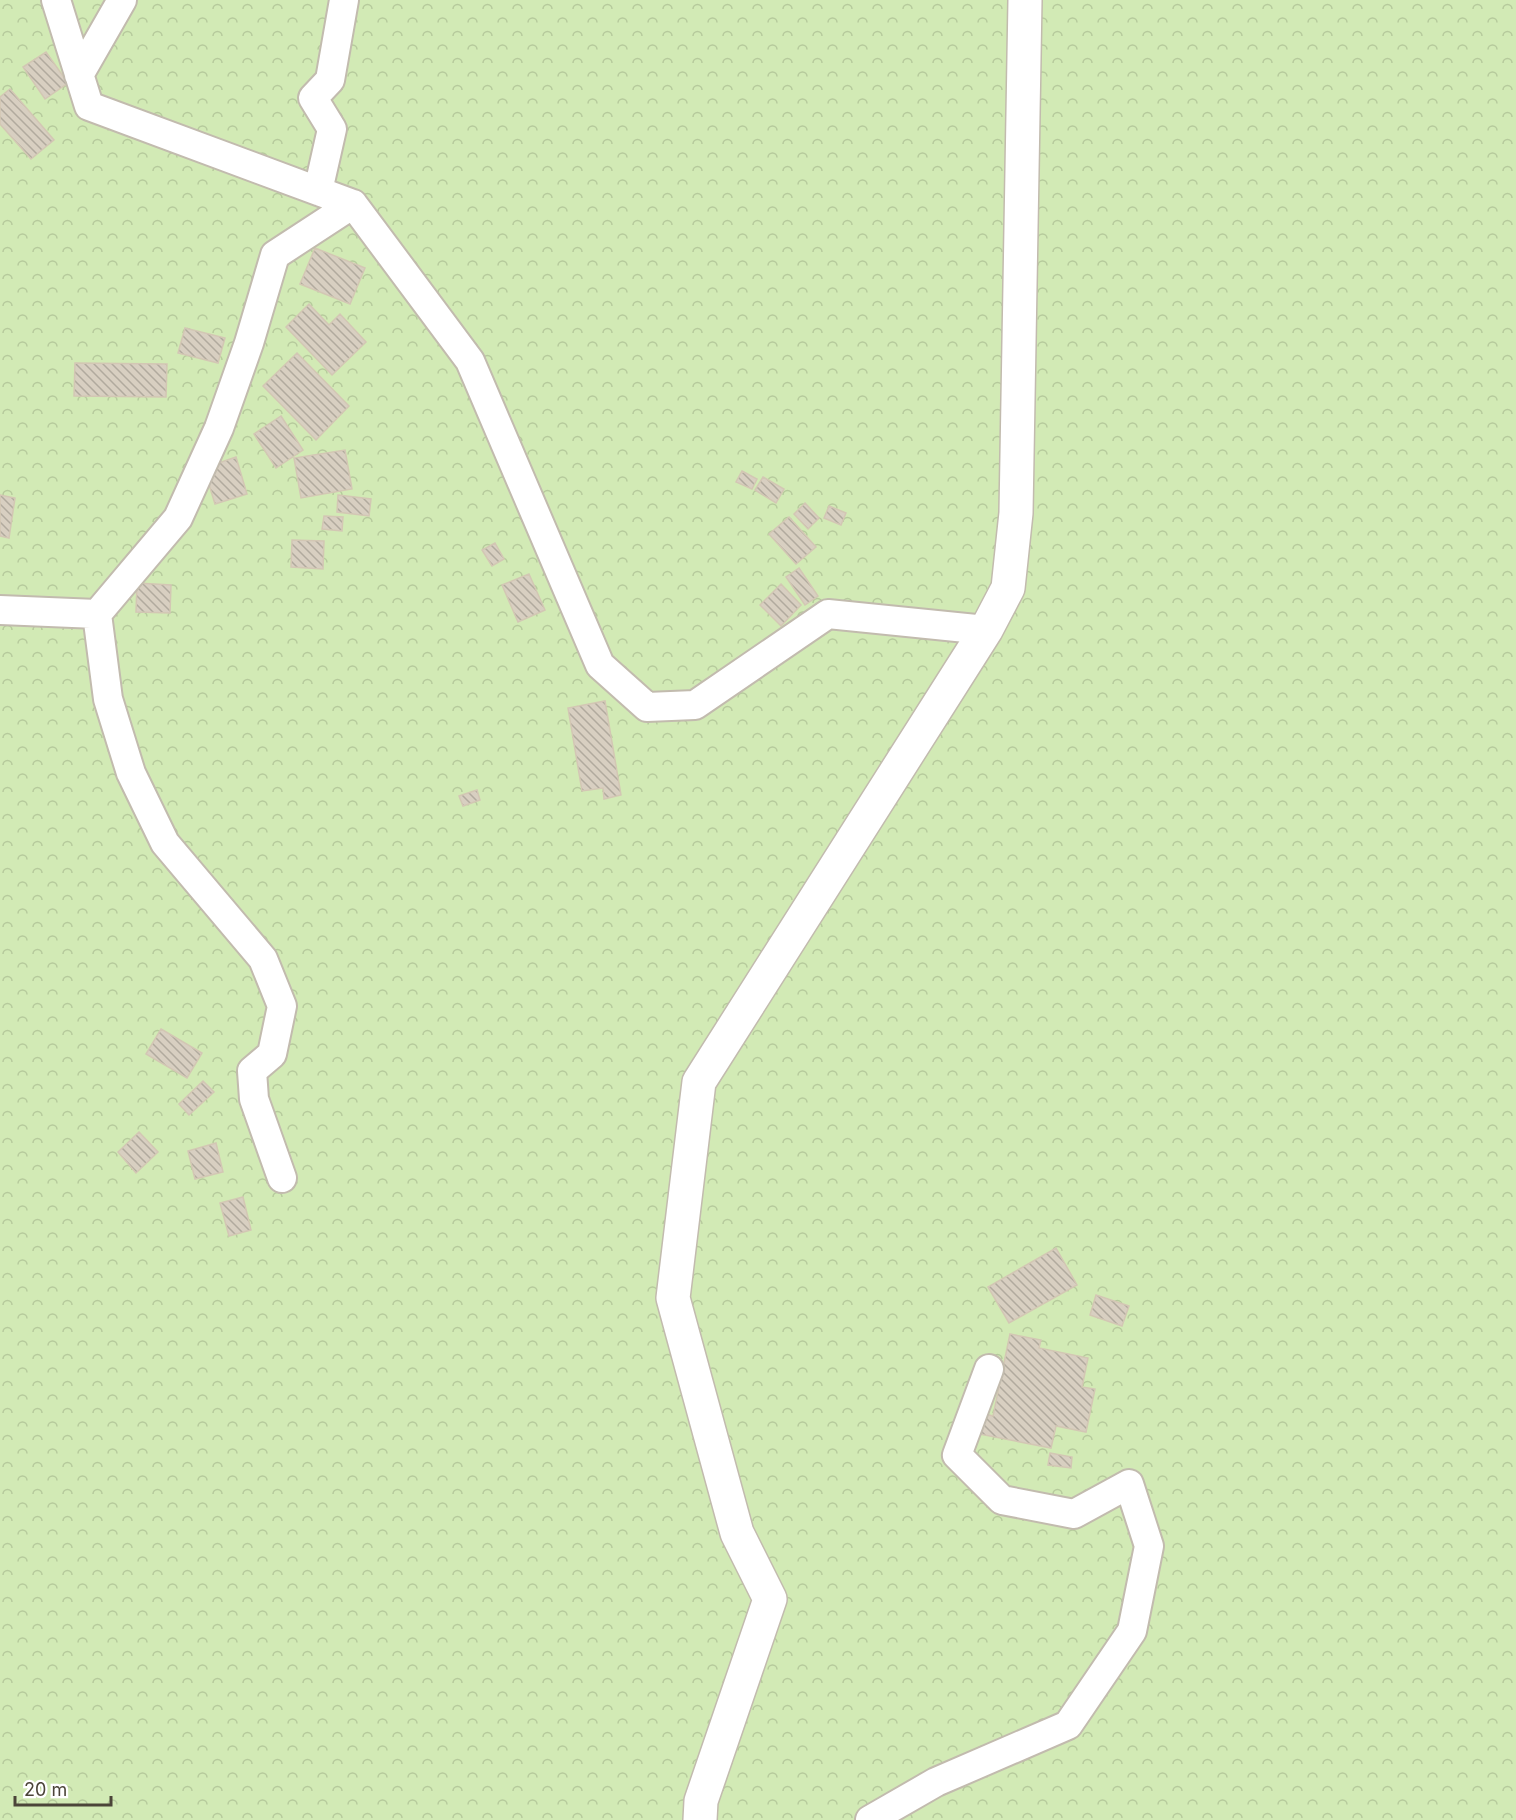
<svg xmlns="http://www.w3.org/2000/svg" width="1516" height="1820" font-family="Inter,sans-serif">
	<defs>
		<pattern id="forest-crowns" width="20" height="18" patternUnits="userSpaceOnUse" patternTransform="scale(1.5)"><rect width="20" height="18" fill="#d2eab5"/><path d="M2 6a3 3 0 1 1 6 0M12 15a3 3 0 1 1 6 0" fill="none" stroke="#b6ca9c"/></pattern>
		<pattern id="building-back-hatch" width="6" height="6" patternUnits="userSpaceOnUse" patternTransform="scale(1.5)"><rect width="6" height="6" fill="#d8cfc1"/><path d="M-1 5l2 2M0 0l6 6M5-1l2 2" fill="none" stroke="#b1aa9e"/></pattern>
	</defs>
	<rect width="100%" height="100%" fill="#f6f3ec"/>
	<path fill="url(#forest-crowns)" d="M0 0H1516V1820H0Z"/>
	<path fill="url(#building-back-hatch)" stroke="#d3c7b4" stroke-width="1.5" d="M46 52 68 83 45 99 23 67Z
		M10 89 54 140 31 159 0 124V97Z
		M315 248 365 268 350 304 300 284Z
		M309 304 329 325 340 314 366 342 332 375 286 327Z
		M185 328 225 338 218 363 178 353Z
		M297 353 349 406 316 440 263 386Z
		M75 363 167 364 166 397 74 396Z
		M281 416 303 450 276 468 254 434Z
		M345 450 352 489 301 498 294 458Z
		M236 457 247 494 215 504 204 468Z
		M742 471 757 479 752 489 736 482Z
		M763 477 784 489 776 503 755 490Z
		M0 495 15 498 9 538 0 536Z
		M338 495 371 499 369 516 337 512Z
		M805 503 819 518 808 529 794 514Z
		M829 506 846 513 841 525 824 518Z
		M324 516 343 517 342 531 322 529Z
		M789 517 816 547 796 564 769 534Z
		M292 540 324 541 323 569 291 567Z
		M495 543 504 559 492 566 482 550Z
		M799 568 818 596 805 605 786 577Z
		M529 574 545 610 518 622 502 585Z
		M137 583 171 585 170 613 136 612Z
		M781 584 801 605 781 626 760 605Z
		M605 701 621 795 604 799 603 788 582 791 568 708Z
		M477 790 480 800 463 806 459 796Z
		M161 1029 202 1053 187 1078 146 1054Z
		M203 1081 214 1092 189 1115 179 1104Z
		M139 1132 158 1152 136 1173 118 1152Z
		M216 1143 223 1172 195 1179 188 1151Z
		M243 1197 251 1230 229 1236 220 1203Z
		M1056 1248 1077 1285 1009 1323 988 1287Z
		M1096 1295 1129 1306 1122 1326 1090 1315Z
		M1010 1334 1041 1340 1039 1348 1088 1358 1082 1387 1095 1389 1086 1432 1056 1426 1051 1448 974 1433 978 1412 993 1416Z
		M1050 1453 1072 1457 1071 1468 1048 1465Z"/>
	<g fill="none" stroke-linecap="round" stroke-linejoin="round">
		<g stroke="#c2bbae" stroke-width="32">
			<path id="minor" d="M56 0 89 106 353 204 470 361 600 665 647 707 695 705 828 614 986 630
				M79 75 122 0
				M318 191 332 129 313 98 330 80 344 0
				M0 610 97 614 178 518 219 428 249 343 275 255 353 204
				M97 614 108 699 131 773 165 843 263 959 282 1006 272 1054 252 1071 254 1099 282 1178
				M870 1820 936 1782 1068 1725 1132 1631 1149 1546 1129 1484 1074 1514 1002 1500 957 1455 989 1369"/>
		</g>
		<g stroke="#c2bbae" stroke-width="36">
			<path id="tertiary" d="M700 1820 701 1801 770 1599 737 1533 673 1298 699 1082 986 630 1008 588 1016 513 1025 0"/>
		</g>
		<use href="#minor" stroke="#fff" stroke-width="28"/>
		<use href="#tertiary" stroke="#fff" stroke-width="33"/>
	</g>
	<path d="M15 1796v9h96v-9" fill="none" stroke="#4b4439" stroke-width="3"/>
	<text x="24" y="1796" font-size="18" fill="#4b4439" stroke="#ffffff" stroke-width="4.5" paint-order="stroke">20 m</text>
</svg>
